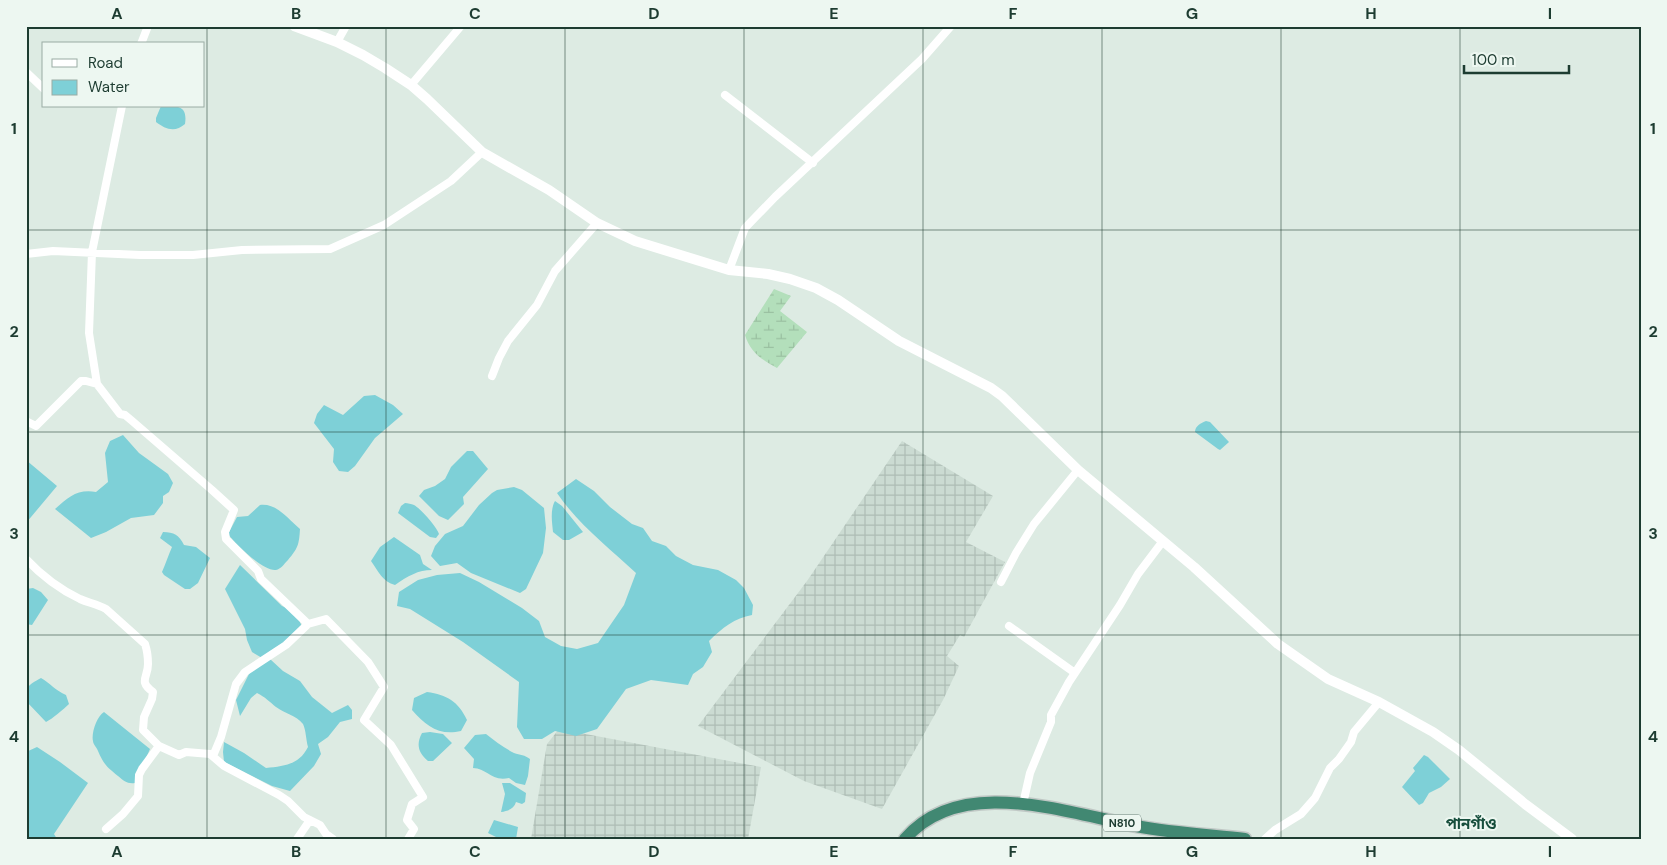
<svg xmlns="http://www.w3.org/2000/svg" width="1667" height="865" font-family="'DM Sans','Noto Sans Bengali',sans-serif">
	<defs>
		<pattern id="industrial-grid" width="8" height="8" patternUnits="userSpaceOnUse" patternTransform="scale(1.25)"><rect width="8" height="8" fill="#cbdbd2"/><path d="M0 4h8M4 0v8" fill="none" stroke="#aebdb5"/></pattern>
		<pattern id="wetland-marsh" width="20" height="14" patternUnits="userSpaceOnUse" patternTransform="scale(1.25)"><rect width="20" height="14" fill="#b3dfbb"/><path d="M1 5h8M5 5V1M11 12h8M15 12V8" fill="none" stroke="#9ac0a1"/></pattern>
	</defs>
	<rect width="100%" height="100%" fill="#ddebe3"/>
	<path fill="url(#industrial-grid)" d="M902 441 993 496 966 542 1005 562 964 637 960 635 947 656 959 666 943 700 882 809 804 781 698 726 807 581Z
		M559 729 761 767 748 839H531L547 744Z"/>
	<path fill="url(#wetland-marsh)" d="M774 289 791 296 780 311 807 332 777 368C762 360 750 352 745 335Z"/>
	<path fill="#7ed0d7" d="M161 106C176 106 188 104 185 124 175 133 165 129 156 122V118Z
		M375 395 393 405 403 414 375 438 355 466 348 472 339 471 333 462 334 449 314 423 317 414 324 405 343 415 364 396Z
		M1206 421 1210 422 1229 442 1220 450 1218 449 1195 432C1195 426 1201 423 1206 421Z
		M123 435 139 453 168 474 173 483 169 492 163 496V503L154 515 131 518 106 532 91 538 55 509C69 497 77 489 96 492L108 482 105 453 110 441Z
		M467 451H473L488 469 463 497 464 504 448 520 439 516 419 496 424 490 435 486 445 479 451 467Z
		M26 460 57 486 26 523Z
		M576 479 594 491 610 507 632 524 643 528 652 541 666 546 676 556 693 565 718 570 736 580 744 588 753 605 752 615C735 618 722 628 709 641L712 652 703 667 693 674 688 685 651 680 626 689 597 729 576 736 555 731 542 739H524L517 727 519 682 463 642 410 609 397 606 399 592 418 580 437 575 460 573 479 582 522 608 539 621 545 637 561 646 577 649 598 643 624 605 636 573C608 547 578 524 557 493Z
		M514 487 522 490 544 508 546 528 543 553 526 589 520 593 471 573 457 563 440 566 431 556 435 546 445 534 463 526 479 505 492 493 497 490Z
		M555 501 562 506 583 532 569 540H563L553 532C552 522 550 510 555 501Z
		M405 503C408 503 411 504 414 505 420 508 437 527 439 534L436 538 430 537 398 513 401 506Z
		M260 505C277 503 288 519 300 529 299 545 298 548 288 560 284 564 281 569 276 570 264 572 235 544 228 534L237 517 248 516Z
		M163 532C174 532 179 535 184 545L196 547 210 558 198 583 190 589H185L164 575 162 572C166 563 168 556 172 547L160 538Z
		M394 537 420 555 423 564 432 570C418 570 408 576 395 585 383 582 378 571 371 561L380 547Z
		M240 565 282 606 296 612 302 627 293 636 262 658 252 652 247 640 245 629 225 589Z
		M33 588 41 592 48 600 32 625 26 624V589Z
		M270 659 283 671 300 681 312 697 332 713 348 705 352 710V719L340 722 328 737 318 744 321 754 314 766 290 791 272 786 224 762 223 752 224 742 244 753 266 768C284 766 299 765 308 747 306 740 306 730 303 724 296 715 285 714 276 707 270 702 265 697 257 693L251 698 240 716 236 700 251 670Z
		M41 678C50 683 56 691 66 695L69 704C64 709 52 719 46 722L26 701C26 686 28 685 41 678Z
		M427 692C447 695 458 701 467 720L461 731C439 736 426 726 412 710L414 698Z
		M104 712 150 749 135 783C127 784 124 781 118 776 107 767 104 765 98 751 97 748 93 744 93 741 91 733 97 716 104 712Z
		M430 732 443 734 452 743 433 761H428C418 753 416 744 422 733Z
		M486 734C495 741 504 748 514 753 520 755 525 755 530 759L528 776 525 785 516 783 509 778C491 782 487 768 473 768L474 759 464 748 475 735Z
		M37 747 60 762 88 783 54 834 57 839H26V752Z
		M1424 755 1428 757 1450 779 1441 787 1429 793 1423 803 1419 805 1402 787 1415 771 1413 768Z
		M502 783H510L526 793 525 802 522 804 516 802C514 809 508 811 501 812L505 794Z
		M494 820 518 827 516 839H500L488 833Z"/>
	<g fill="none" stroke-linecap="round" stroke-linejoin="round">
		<g stroke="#c0c8c5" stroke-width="15">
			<path id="trunk" d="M905 839C960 774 1066 813 1136 826 1172 833 1209 835 1245 839"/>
		</g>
		<path stroke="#fff" stroke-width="8" d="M337 42 346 26
			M141 44 148 26
			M26 72 44 89
			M411 85 461 26
			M725 95 813 163
			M122 106 92 252 89 333 97 384 120 414 125 415 131 420 212 490 234 510 225 532 226 539 258 571 261 579 308 624 326 619 368 662 384 687 364 720 391 745 423 797 412 804 407 820 414 829 408 839
			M26 254 53 251 140 255H193L242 250 330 249 384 225 451 181 482 152
			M729 270 745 228 775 197 922 59 951 26
			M492 376 499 358 508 341 537 305 555 271 597 223
			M26 421 36 426 81 381H86L97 384
			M26 559C42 576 59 589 80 599 89 603 97 604 106 609L145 644C147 650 148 658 148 664 148 678 138 681 153 692L152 699 144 717 143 730 159 746 142 769 139 775 138 796 123 814 106 829
			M1001 582 1016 553 1034 524 1078 470
			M1009 626 1075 673
			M159 746 179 755 186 752 210 754 224 766 279 795 288 801 304 817 320 825 326 834 333 839
			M213 756 221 737 236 684 245 672 286 645 308 624
			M1023 804 1030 773 1051 722V715L1069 682 1120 605 1138 574 1163 541
			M297 839 310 820
			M1265 839 1275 830 1301 814 1315 798 1330 768 1339 759 1351 742 1354 732 1379 702"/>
		<path stroke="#fff" stroke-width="10" d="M294 26 337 42 363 55 385 68 411 85 427 99 482 152 549 190 597 223 635 241 729 270 768 274 790 279 816 288 838 300 899 341 991 388 1002 396 1078 470 1194 567 1278 644 1328 679 1379 702 1433 732 1459 750 1525 804 1572 839"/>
		<use href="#trunk" stroke="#418872" stroke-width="12"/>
	</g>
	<path fill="none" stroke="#1d3c31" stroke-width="1" stroke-opacity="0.55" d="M207 26V839M386 26V839M565 26V839M744 26V839M923 26V839M1102 26V839M1281 26V839M1460 26V839M26 230H1641M26 432H1641M26 635H1641"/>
	<g text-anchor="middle" stroke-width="4" stroke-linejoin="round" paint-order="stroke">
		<rect fill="#edf7f1" stroke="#5b746b" stroke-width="1" x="1103" y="814.5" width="38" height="17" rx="4"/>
		<g font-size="11" font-weight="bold" fill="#1d3c31">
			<text x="1122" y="827">N810</text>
		</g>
		<g font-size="15" font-weight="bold" fill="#174f3d" stroke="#edf7f1">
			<text x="1471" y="829">পানগাঁও</text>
		</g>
	</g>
	<rect width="1667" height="865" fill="none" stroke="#edf7f1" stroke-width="55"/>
	<rect x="42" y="42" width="162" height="65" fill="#edf7f1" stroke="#9aaca4"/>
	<rect x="52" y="59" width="25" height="8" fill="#ffffff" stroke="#9aaca4"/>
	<text x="88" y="68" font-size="15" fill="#1d3c31">Road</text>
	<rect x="52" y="80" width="25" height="15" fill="#7ed0d7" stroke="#9aaca4"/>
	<text x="88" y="92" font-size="15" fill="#1d3c31">Water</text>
	<path d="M1464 65v8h105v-8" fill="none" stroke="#1d3c31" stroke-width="2.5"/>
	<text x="1472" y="65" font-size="15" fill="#1d3c31" stroke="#edf7f1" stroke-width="4" paint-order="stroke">100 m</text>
	<rect x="28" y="28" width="1612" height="810" fill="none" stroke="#1d3c31" stroke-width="2"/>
	<g font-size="16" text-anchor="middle" font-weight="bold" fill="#1d3c31">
		<text x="117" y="19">A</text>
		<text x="296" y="19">B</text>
		<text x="475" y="19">C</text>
		<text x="654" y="19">D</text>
		<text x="834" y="19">E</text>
		<text x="1013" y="19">F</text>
		<text x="1192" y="19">G</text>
		<text x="1371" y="19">H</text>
		<text x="1550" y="19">I</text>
		<text x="14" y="134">1</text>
		<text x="1653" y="134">1</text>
		<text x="14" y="337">2</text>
		<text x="1653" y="337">2</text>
		<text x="14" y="539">3</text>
		<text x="1653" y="539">3</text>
		<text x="14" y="742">4</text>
		<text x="1653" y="742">4</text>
		<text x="117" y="857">A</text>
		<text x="296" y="857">B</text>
		<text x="475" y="857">C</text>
		<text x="654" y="857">D</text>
		<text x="834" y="857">E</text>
		<text x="1013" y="857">F</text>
		<text x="1192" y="857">G</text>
		<text x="1371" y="857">H</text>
		<text x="1550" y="857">I</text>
	</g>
</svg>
